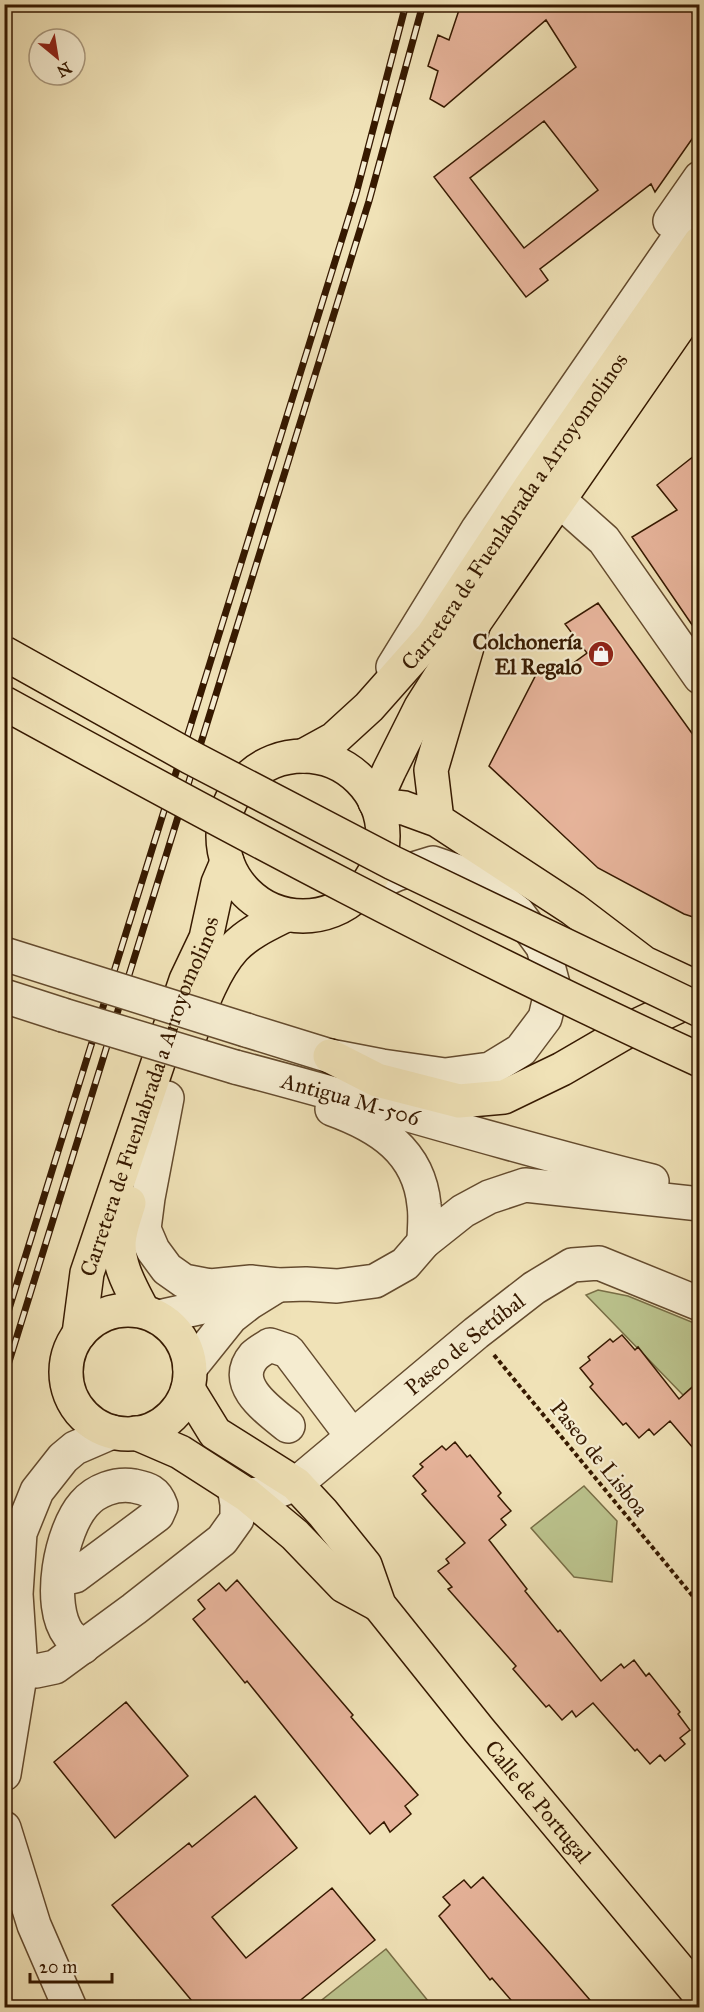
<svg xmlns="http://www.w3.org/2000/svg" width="704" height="2012" font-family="'IM FELL Great Primer',serif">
	<rect width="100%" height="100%" fill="#f0e2b7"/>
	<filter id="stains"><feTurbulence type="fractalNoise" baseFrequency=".00333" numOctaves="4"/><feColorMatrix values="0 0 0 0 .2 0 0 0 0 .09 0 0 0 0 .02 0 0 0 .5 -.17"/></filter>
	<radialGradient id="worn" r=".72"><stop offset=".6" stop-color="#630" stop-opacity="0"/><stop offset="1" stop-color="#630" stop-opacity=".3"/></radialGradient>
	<path fill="#bbc38d" stroke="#786e46" stroke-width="1.5" d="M598 1290 628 1296 699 1325V1383L698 1382 683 1395 586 1295Z
		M584 1486 617 1521 612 1582 574 1577 531 1528Z
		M386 1949 433 2007H313Z"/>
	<path fill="#e7b49b" stroke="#361900" stroke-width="1.5" fill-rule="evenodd" d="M461 4H687L699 25V129L655 192 651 184 540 269 548 280 526 297 434 177 576 67 546 20 444 107 430 99 438 71 428 66 438 35 449 40ZM544 121 598 190 524 248 470 178Z
		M699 452V635L632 537 677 510 657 485Z
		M598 603 699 743V919L684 914 598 868 489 766 540 667 550 680 587 653 565 624Z
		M622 1335 635 1350 638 1347 679 1399 699 1381V1455L670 1421 654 1435 649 1429 639 1438 626 1423 623 1425 590 1387 593 1384 580 1368 590 1360 588 1357 610 1339 613 1342Z
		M455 1442 467 1457 470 1455 501 1493 498 1496 511 1511 501 1519 506 1525 489 1540 527 1589 525 1591 558 1632 560 1630 601 1681 621 1664 624 1668 634 1660 646 1676 649 1673 680 1712 678 1714 690 1730 680 1738 685 1744 665 1761 660 1755 650 1764 637 1749 635 1751 593 1703 576 1717 572 1711 562 1720 549 1705 546 1707 513 1669 516 1666 448 1589 452 1587 438 1571 449 1563 446 1559 465 1543 422 1494 426 1491 413 1476 423 1467 420 1464 442 1446 446 1450Z
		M237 1580 353 1715 351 1717 418 1795 405 1806 411 1814 390 1832 384 1822 370 1834 247 1681 245 1683 193 1619 205 1609 198 1600 219 1583 226 1591Z
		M126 1702 188 1776 115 1838 54 1762Z
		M255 1796 297 1848 212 1917 246 1958 332 1888 375 1940 292 2007H197L112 1905 189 1843 192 1847Z
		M483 1877 553 1957 596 2007H517L492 1978 490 1980 439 1916 450 1905 443 1897 464 1880 471 1888Z"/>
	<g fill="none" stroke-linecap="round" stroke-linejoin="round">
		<g stroke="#644b2e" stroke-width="36">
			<g id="minor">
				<path d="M670 221 700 178"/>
				<path d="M559 500 604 540 700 677"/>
				<path d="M393 667 478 529 700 207"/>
				<path d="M4 954 74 976"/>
				<path d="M4 996 63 1015"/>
				<path d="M246 1030 330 1056 382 1066 445 1075 490 1069 521 1050 545 1018 553 984 543 947 518 913 471 876 433 863 397 874 363 889"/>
				<path id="s1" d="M235 1067C374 1103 512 1147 652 1181"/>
				<path d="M167 1098 148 1198 144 1229 153 1250 167 1269 184 1281 210 1286 251 1282 278 1285 306 1284 337 1286 375 1281 405 1264 424 1242 463 1211 489 1197 525 1185 700 1204"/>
				<path d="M332 1109C379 1126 419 1151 424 1205 426 1217 424 1230 424 1242"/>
				<path d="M158 1317 208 1306 242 1288"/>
				<path d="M190 1368 231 1317 249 1303 278 1285"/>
				<path d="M288 1426C268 1410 230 1384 254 1356 258 1352 265 1348 270 1345L288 1351 352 1436"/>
				<path id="s2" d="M247 1495 273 1493 296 1484 476 1333 534 1288 572 1265 599 1263 700 1304"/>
				<path d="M58 1580 75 1576 157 1515 161 1506C156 1491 148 1489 134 1486 116 1483 96 1490 84 1504 61 1530 46 1605 69 1635 73 1639 79 1643 83 1647"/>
				<path d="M21 1670 36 1671 55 1667 134 1609 222 1540 237 1519V1504L234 1487"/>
				<path d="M4 1774 21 1670 16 1594 20 1533 37 1491 63 1458 75 1448 112 1432"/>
				<path d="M4 1828 34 1925 70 2008"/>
			</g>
		</g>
		<g stroke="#361900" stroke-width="36">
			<g id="major">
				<path id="s3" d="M303 756 334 739 369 707 432 636 529 489 700 243"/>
				<circle cx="303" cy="836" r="80"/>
				<path d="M375 802 389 771 421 707 474 623 700 296"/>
				<path d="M191 1033C201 1006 214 970 234 948 248 933 268 924 286 915"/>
				<path d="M129 1203C126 1213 122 1224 120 1235 115 1262 131 1288 143 1311"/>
				<circle cx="128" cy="1372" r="62"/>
				<path id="s4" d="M79 1334 87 1273 186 980 206 938 218 883 227 862"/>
				<path id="s5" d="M188 1389 215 1433 296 1484 323 1513 365 1565 379 1605 479 1730 700 1995"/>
				<path d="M136 1433 180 1452 247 1495 295 1535 344 1586 379 1605"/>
			</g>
		</g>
		<g stroke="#361900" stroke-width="36">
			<path id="highway" d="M377 805 404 808 437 820 573 909 644 963 700 989
				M437 820 431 770 474 623
				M330 1056 377 1080 459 1101 504 1097 562 1069 636 1026 681 1005 700 999"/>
		</g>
		<path stroke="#361900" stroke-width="4" stroke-dasharray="4.5 3" stroke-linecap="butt" d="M494 1355 700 1605"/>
		<use href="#minor" stroke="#f5ecd0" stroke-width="33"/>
		<use href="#major" stroke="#f0e2b7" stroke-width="33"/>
		<use href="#highway" stroke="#f0e2b7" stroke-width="33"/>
		<g stroke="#361900" stroke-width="7">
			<path id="rail" d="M4 1325 356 194 406 4
				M4 1378 369 201 423 4"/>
		</g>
		<use href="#rail" stroke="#f5ecd0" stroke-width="4.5" stroke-dasharray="14" stroke-linecap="butt"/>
		<g stroke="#644b2e" stroke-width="36" stroke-linecap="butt">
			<path id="minor-bridge" d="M74 976 246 1030
				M63 1015 235 1067"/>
		</g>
		<g stroke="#361900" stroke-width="36" stroke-linecap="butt">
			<path id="highway-bridge" d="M4 653 190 757 393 863 700 1010
				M4 703C232 828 463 952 700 1060"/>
		</g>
		<use href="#minor-bridge" stroke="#f5ecd0" stroke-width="33"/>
		<use href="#highway-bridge" stroke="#f0e2b7" stroke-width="33"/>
	</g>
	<defs>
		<g id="shop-disc" transform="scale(1.35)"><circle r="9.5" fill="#8f2418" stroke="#f5ecd0"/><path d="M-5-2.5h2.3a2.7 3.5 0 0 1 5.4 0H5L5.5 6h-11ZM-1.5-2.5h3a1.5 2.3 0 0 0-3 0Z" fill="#fff"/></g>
	</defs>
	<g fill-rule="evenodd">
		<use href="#shop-disc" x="601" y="654"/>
	</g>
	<g text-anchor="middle" stroke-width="4.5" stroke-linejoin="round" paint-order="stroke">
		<g font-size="22" fill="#361900" stroke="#f5ecd0">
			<text dy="8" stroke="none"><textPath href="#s3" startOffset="327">Carretera de Fuenlabrada a Arroyomolinos</textPath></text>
			<text dy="8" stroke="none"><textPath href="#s4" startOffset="249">Carretera de Fuenlabrada a Arroyomolinos</textPath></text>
			<text dy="8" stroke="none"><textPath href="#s1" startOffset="120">Antigua M-506</textPath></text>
			<text dy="8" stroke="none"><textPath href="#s2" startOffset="270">Paseo de Setúbal</textPath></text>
			<text transform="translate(600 1458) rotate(51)" y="8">Paseo de Lisboa</text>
			<text dy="8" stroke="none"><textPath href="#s5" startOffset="549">Calle de Portugal</textPath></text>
		</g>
		<g font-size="22" font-weight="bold" fill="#361900" stroke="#f5ecd0" text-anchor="end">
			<text x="582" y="649">Colchonería<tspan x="582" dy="25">El Regalo</tspan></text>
		</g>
	</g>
	<rect width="704" height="2012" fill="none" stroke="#f0e2b7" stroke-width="24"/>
	<rect x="6" y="6" width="692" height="2000" fill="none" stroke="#361900" stroke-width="3"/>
	<rect x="12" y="12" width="680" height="1988" fill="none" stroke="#361900" stroke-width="1.5"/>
	<g transform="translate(57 57) rotate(150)"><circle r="28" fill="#f5ecd0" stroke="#a9987d" stroke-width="1.5"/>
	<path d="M0-4.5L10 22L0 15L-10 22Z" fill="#8f2418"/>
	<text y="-9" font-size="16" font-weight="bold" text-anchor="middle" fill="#361900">N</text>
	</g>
	<path d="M30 1973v9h82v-9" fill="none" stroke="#361900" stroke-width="3"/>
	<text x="39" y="1973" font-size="18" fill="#361900" stroke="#f5ecd0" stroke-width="4.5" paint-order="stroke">20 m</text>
	<rect width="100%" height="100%" filter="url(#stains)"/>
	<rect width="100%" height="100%" fill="url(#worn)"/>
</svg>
